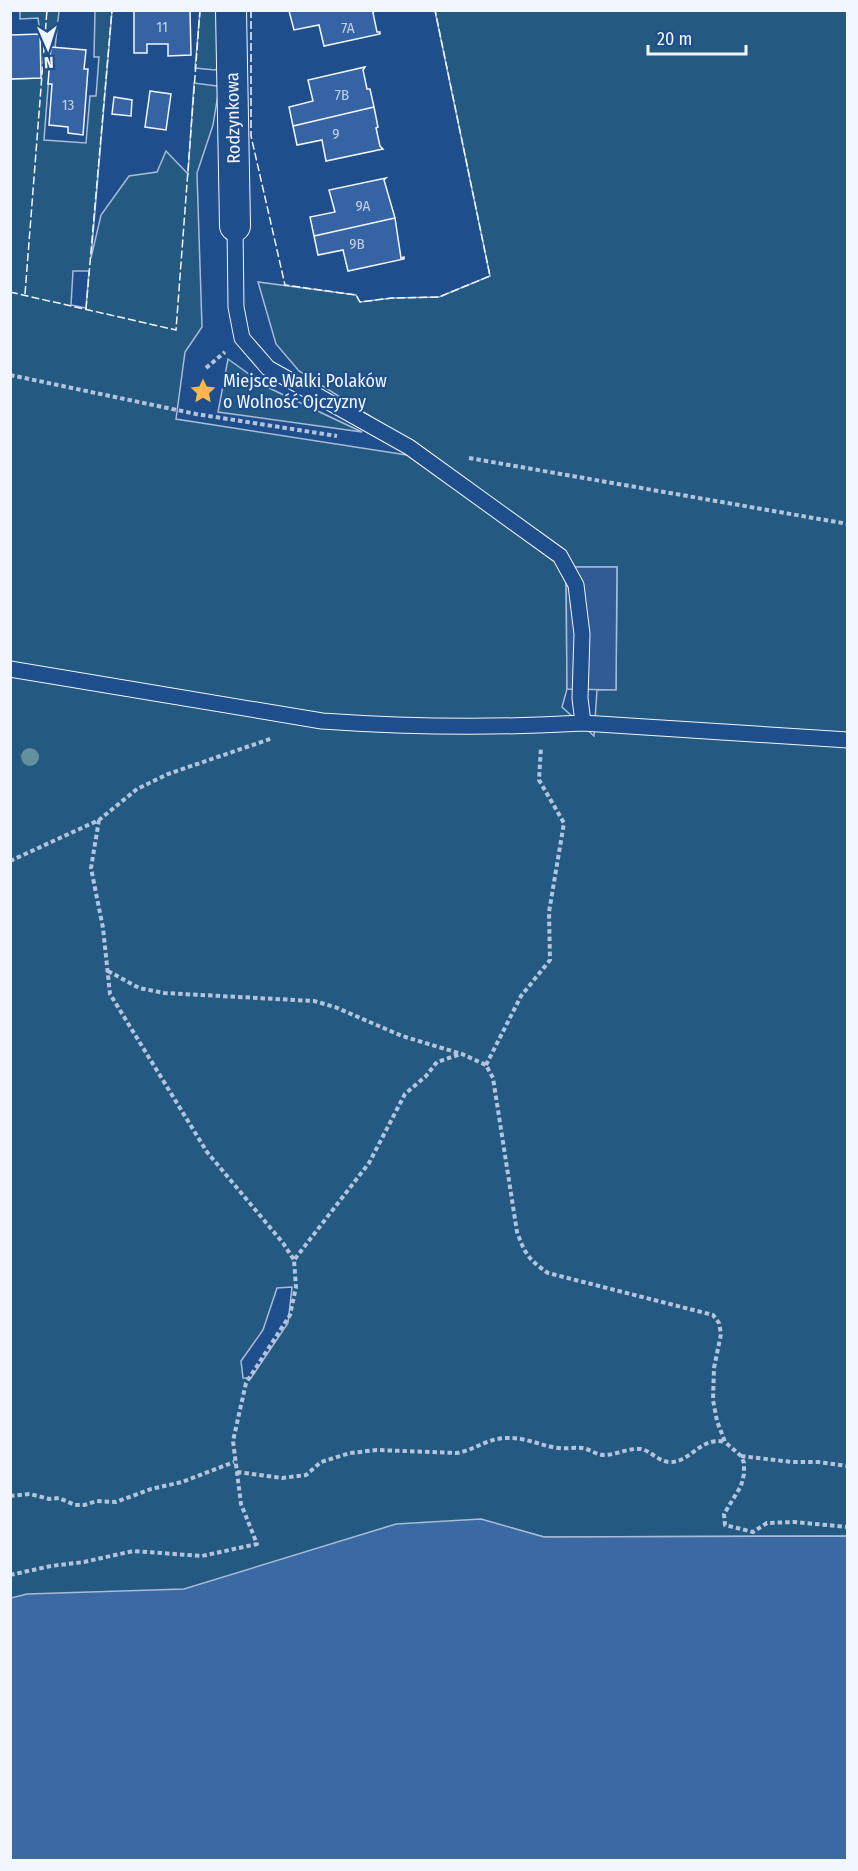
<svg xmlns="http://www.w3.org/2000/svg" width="858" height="1871" font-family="'Fira Sans Condensed',sans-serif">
	<rect width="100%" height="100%" fill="#1f4e8c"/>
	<path fill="#245a82" stroke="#a8bbd7" stroke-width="1.5" fill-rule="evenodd" d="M20 11H59L55 48H51L44 140 86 143 90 96H96L99 57H94L95 11H112L91 258 101 215 129 176 157 172 166 151 188 174 194 83 217 86 219 88 213 125 197 173 202 327 185 352 176 419 439 460 299 371 276 344 258 282 356 295 360 302 392 298 439 297 490 276 435 11H847V1536L544 1537 512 1528 238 1590 11 1621 10 79 40 78V34L38 18 20 19ZM73 271H89L86 308 71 305ZM566 567H617L616 689 597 690 594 736 562 707 567 689ZM292 1287 288 1323 251 1378H243L241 1361 263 1330 277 1288Z
		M200 11H220L221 65 215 70 195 68Z
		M228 359 267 387 362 432 218 412Z"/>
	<path fill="#305b95" stroke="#a8bbd7" stroke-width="1.5" d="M566 567H617L616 690 567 689Z"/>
	<path fill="#3b69a3" stroke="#a8bbd7" stroke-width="1.5" d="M481 1519 544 1537 847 1536V1860H11V1598L27 1594 184 1589 396 1524Z"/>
	<path fill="#3563a3" stroke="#f2f6ff" stroke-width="1.5" d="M134 10H190L191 55 168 56V44H147V53H134Z
		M375 10 373 13 377 32H380V34L324 46 319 25 294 30 289 11Z
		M10 23 11 35 40 34 41 78 10 79Z
		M51 47 86 50 84 69H88L83 135 68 133V127L49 125 52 84H48Z
		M365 67 363 70 367 89H370L374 107 293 126 289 107 313 101 308 80Z
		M150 91 171 94 166 130 145 127Z
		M114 97 132 100 131 116 112 114Z
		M374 107 378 127 376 128 380 146 383 149 326 161 322 140 297 145 293 126Z
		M386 178 384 180 395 218 314 236 310 217 335 212 329 190Z
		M395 218 401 258 404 257V259L348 271 343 250 318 255 314 236Z"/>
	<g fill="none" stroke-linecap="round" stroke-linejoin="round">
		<g stroke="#f2f6ff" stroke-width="17">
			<path id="service" d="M235 226 236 307 242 338 268 368 409 447 560 556 576 585 582 634 580 698 583 723
				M10 669 322 721C408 727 497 728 583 723L848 740"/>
		</g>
		<g stroke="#f2f6ff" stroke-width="32">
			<path id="minor" d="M231 10 235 226"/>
		</g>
		<path stroke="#b3c4dc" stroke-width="4" stroke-dasharray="4.5 3" stroke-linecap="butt" d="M206 368 225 352
			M10 375 196 414 337 436
			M469 458 848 524
			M99 820 91 868 103 928 110 994 207 1152 283 1243 294 1260
			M10 861 99 820 137 789 168 774 273 738
			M108 971 139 988 164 993 314 1001 335 1007 402 1036 462 1054 486 1065 493 1078 517 1232C525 1254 529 1260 548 1273L713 1315 719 1323 721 1334 714 1368 713 1400 717 1421 725 1442 741 1456 744 1463V1474L741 1486 724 1514 725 1525 753 1532 767 1523 794 1522 848 1527
			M486 1065 521 996 550 960 549 912 564 823 539 780 541 747
			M741 1456 792 1462H818L848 1466
			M237 1472 282 1478 306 1475 321 1462 350 1453 377 1450 457 1453C474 1450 487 1439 505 1438 527 1437 540 1446 559 1448 567 1449 575 1447 582 1448 590 1449 596 1455 604 1455 616 1455 627 1448 641 1449 651 1451 659 1462 670 1462 692 1462 700 1436 725 1442
			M10 1496 30 1494 49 1499 59 1498 75 1505H84L97 1501 116 1502 151 1489 182 1482 234 1462
			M10 1575 51 1566 84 1562 133 1551 202 1556 257 1544 241 1504 233 1441 246 1383 290 1315 296 1287 294 1260 369 1163 405 1094 426 1076 437 1062 461 1054"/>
		<use href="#service" stroke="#1f4e8c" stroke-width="15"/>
		<use href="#minor" stroke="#1f4e8c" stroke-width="30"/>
		<path stroke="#f2f6ff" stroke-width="1.5" stroke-dasharray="8 3" stroke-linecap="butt" d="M251 10V136L285 285 356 295 360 302 392 298 439 297 490 276 435 10
			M10 292 176 330 200 10
			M25 294 47 10
			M86 309 112 10"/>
	</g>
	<circle fill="#61919a" cx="30" cy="757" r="9"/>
	<defs>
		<g id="sight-bare" transform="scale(2.07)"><path d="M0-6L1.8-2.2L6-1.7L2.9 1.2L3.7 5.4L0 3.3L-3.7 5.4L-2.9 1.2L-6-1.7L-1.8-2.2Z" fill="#ffb74d" stroke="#1f4e8c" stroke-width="2.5" paint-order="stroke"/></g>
	</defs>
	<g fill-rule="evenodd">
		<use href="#sight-bare" x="203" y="391"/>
	</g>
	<g text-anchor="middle" stroke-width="4.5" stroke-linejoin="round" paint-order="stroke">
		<g font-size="15" fill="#c3d1e8">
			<text x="162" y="32">11</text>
			<text x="348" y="33">7A</text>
			<text x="342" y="100">7B</text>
			<text x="68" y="110">13</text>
			<text x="336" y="139">9</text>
			<text x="363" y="211">9A</text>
			<text x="357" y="249">9B</text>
		</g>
		<g font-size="18" fill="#f2f6ff" stroke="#1f4e8c">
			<text transform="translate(233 118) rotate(-91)" y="6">Rodzynkowa</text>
		</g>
		<g font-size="18" fill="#f2f6ff" stroke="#1f4e8c" text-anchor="start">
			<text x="223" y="387">Miejsce Walki Polaków<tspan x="223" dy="21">o Wolność Ojczyzny</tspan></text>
		</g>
	</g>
	<rect width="858" height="1871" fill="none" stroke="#f2f6ff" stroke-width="24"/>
	<g transform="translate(48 48) rotate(177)" stroke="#1f4e8c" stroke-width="4.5" paint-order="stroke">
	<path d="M0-4.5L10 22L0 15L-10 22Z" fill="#f2f6ff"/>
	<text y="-9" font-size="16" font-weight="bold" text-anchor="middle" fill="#f2f6ff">N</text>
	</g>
	<path d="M648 45v9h98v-9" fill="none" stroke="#f2f6ff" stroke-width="3"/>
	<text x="657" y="45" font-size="18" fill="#f2f6ff" stroke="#1f4e8c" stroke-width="4.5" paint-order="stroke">20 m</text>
</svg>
